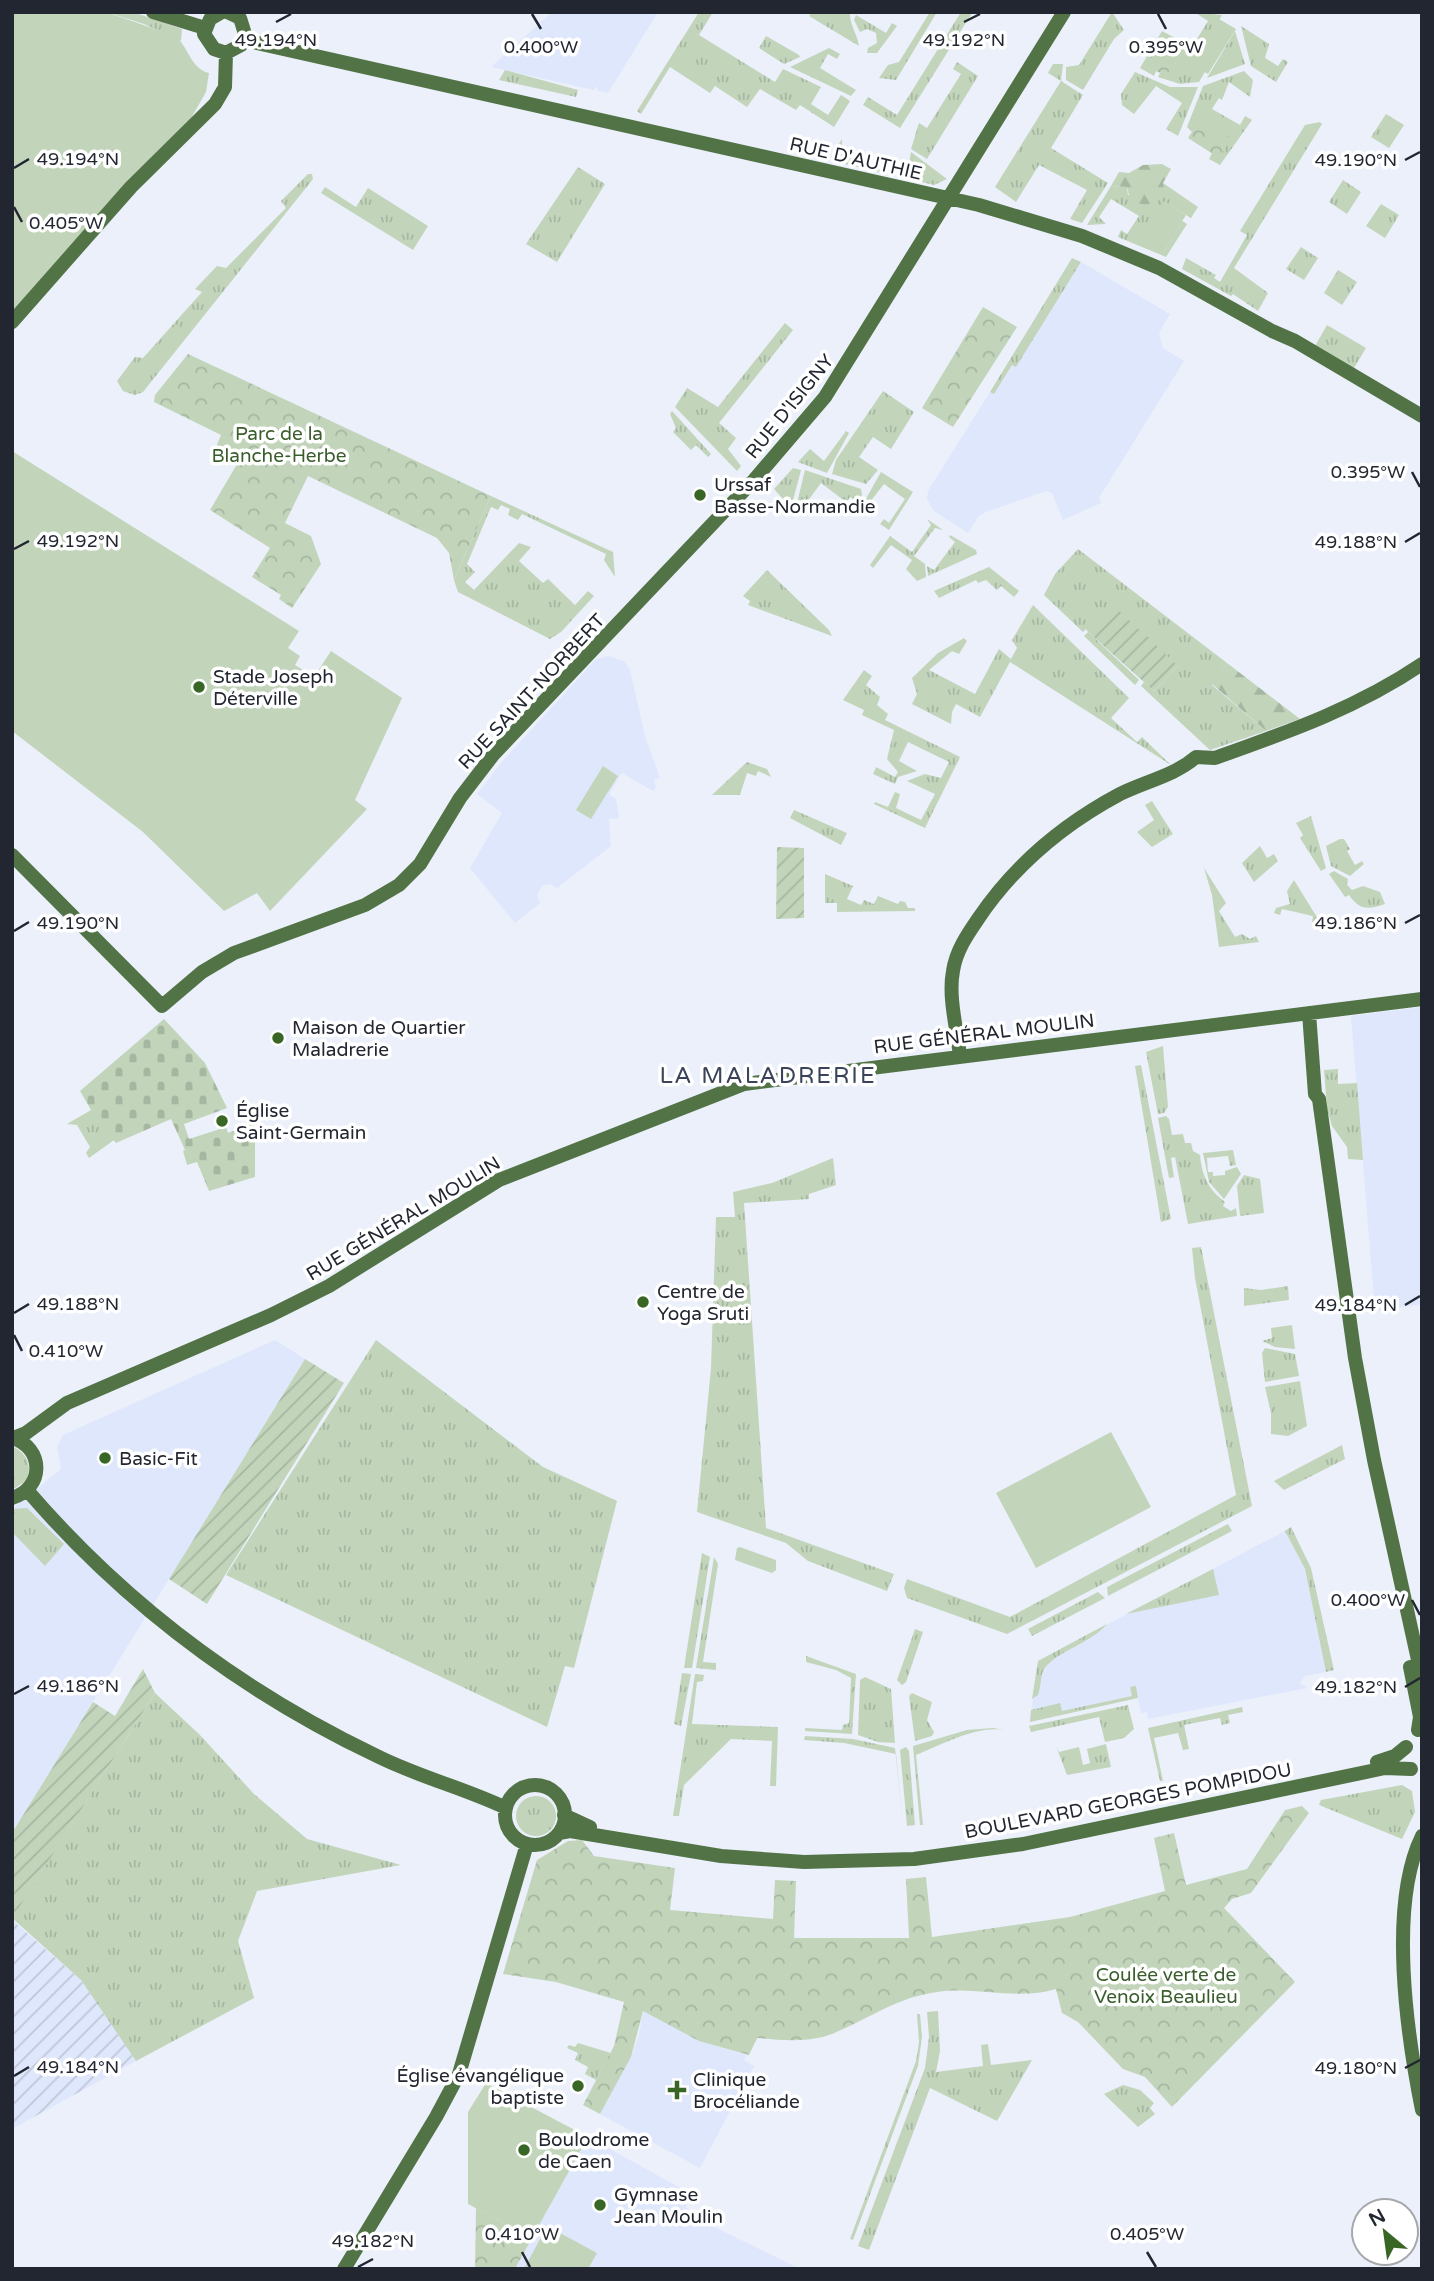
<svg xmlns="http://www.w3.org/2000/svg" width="1434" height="2281" font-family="'Varela Round',sans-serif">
	<defs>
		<pattern id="industrial-furrows" width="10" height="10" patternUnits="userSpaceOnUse" patternTransform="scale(1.75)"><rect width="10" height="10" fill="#dfe7fc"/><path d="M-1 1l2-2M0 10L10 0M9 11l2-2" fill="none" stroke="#bfc6d8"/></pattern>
		<pattern id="grass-tufts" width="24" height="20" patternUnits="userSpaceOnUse" patternTransform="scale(1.75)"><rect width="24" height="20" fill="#c2d5bb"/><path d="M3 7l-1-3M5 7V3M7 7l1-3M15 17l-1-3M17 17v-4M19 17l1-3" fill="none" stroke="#a6b7a1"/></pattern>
		<pattern id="forest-firs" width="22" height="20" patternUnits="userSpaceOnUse" patternTransform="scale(1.75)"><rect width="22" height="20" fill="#c2d5bb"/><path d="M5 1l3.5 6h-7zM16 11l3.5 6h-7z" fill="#a6b7a1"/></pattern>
		<pattern id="cemetery-stones" width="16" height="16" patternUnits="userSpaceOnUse" patternTransform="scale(1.75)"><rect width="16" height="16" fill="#c2d5bb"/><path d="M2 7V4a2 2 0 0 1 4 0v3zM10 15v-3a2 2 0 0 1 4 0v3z" fill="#a6b7a1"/></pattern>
		<pattern id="park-crowns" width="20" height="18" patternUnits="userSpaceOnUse" patternTransform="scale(1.75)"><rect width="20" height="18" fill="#c2d5bb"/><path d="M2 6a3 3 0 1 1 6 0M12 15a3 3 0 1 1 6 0" fill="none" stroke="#a6b7a1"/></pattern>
		<pattern id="garden-furrows" width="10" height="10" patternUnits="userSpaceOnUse" patternTransform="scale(1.75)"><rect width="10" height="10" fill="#c2d5bb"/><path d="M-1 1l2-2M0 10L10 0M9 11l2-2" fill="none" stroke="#a6b7a1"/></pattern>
	</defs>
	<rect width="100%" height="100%" fill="#ebf0fb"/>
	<path fill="#dfe7fc" d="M552 12H658L608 93 598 91 597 86 594 90 491 67Z
		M1081 262 1170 314 1159 333 1163 348 1184 361 1099 498 1101 503 1063 520 1052 493 1046 491 986 512 979 516 968 533 934 511 927 499 928 491 990 392 994 393 1012 364 1016 367Z
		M608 656 624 661 630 670 645 736 660 778 654 780 656 787 653 791 622 773 609 794 616 799 619 818 609 819 611 846 557 888 550 884 542 886 537 895 540 903 515 923 470 868 502 813 477 794 501 763 595 660Z
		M1422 1007V1304L1375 1311 1351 1016Z
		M275 1340 305 1359 12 1833V1509L61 1469 57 1446 63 1435Z
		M1285 1531 1305 1569 1326 1672 1305 1676 1300 1683 1307 1688 1148 1719 1147 1712 1141 1713 1138 1698 1030 1721 1038 1661Z
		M643 2011 699 2041 747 2055 744 2060 754 2066 700 2168 600 2114 631 2057 639 2035Z
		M588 2137 686 2191V2207L696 2218 800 2269H515Z"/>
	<path fill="url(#industrial-furrows)" d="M12 1920 81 1980 136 2061 12 2129Z"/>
	<path fill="url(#grass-tufts)" d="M106 12H133L182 29 181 41 144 24Z
		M699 12H713L699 35 775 82 783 69 821 87 811 104 828 115 841 95 850 101 834 127 800 105 796 110 760 89 747 107 715 86 710 93 670 67 641 114 637 111Z
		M812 12H850C849 24 858 35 859 46L809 16Z
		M930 12H937L896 80 879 78 888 65 899 62Z
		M961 12 972 13 900 128 863 105 868 97 897 115Z
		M1112 12 1124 30 1114 39 1083 90 1066 80V67L1079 65Z
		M1194 12 1222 15 1192 64 1205 72 1199 82 1180 84 1158 77 1160 73 1175 65 1176 57 1153 68 1156 71 1154 76 1140 68 1162 31 1192 47 1208 21Z
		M856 15 886 33 892 23 897 26 877 53H867L868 48 877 43 876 33 867 29 860 32 854 20Z
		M1241 26 1269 44 1265 58 1278 66 1283 59 1288 62 1276 82 1251 66Z
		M1235 31 1245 64 1207 78Z
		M766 36 799 55 800 57 784 64 759 48Z
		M829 48 840 54 837 59 828 54 820 68 856 90 851 96 790 67Z
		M957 62 978 76 927 159 911 149 919 123 927 128 961 74 953 69Z
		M1053 64H1063L1061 81 1083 95 1051 148 1108 183 1082 223 1070 219 1087 190 1039 165 1016 202 995 187 1061 81 1048 73Z
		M505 70 578 90 576 97 499 80Z
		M1244 71 1253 80 1250 97 1229 82 1222 100 1219 98 1212 109 1240 125 1245 116 1252 120 1220 165 1209 159 1212 153 1220 157 1202 118 1192 132 1187 127 1203 86Z
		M1135 72 1170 87H1198L1178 136 1166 129 1182 103 1156 86 1134 114 1122 105 1121 94Z
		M1386 114 1404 125 1389 148 1371 137Z
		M1320 122 1322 124 1234 268 1268 293 1258 311 1233 294 1231 296 1182 269 1186 258 1216 275 1214 278 1220 282 1247 235 1240 231 1305 125Z
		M842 139V146L881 170 879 172 832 161 831 157Z
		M911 152 947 179 934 185 910 179 907 176Z
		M578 167 605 184 557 262 526 244Z
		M308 174H312L313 179 143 392 135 395 123 391 117 381 135 357 143 358 202 292 195 289 217 266 226 268 286 208 281 201Z
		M1343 180 1361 192 1347 214 1329 202Z
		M1163 183 1198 207 1191 218 1165 202 1164 251 1182 221 1187 224 1166 257 1118 237 1121 230 1127 234 1139 216 1111 199 1099 217 1106 224 1087 225 1111 186 1127 187 1128 195 1163 188Z
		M325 187 356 207 368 188 428 226 413 250 321 193Z
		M1381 204 1399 215 1385 238 1366 226Z
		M1301 247 1318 258 1304 280 1286 269Z
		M1072 258 1081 262 1016 367 1012 365 994 394 990 392Z
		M1338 270 1357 282 1342 305 1324 293Z
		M785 323 793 330 719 423 736 438 728 449 741 466 737 471 675 407 687 388 718 407Z
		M1327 325 1366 348 1354 368 1315 346Z
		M883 391 914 412 891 449 873 437 859 457 878 470 866 484 832 474 836 460Z
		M672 411 711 454 708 457 696 445 691 450 673 432 676 428 670 414Z
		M846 431 849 433 827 473 798 462 810 449 824 461Z
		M793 468 801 470 791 508 774 489Z
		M805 470 861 489 862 495 858 502 850 497 840 511 836 508 842 499 821 483 804 506 812 512 809 515 797 503Z
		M881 472 913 492 889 530 880 524 884 519 889 523 905 499 884 484 866 507 863 504Z
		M491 496 613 552 615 577 604 560 606 554 522 514 518 520 508 515 510 509 501 505 498 510 491 507 467 564 475 572 465 582 474 590 519 543 531 547 519 561 543 583 548 579 575 605 588 591 594 596 561 632 550 639 458 592 454 580Z
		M927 519 943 530 935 528 914 556 925 564 926 577 917 581 906 569 912 560 891 545 873 568 870 565 890 536 912 552 931 525Z
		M950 535 976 550 977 554 928 576 927 566 934 570 955 542 949 537Z
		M1078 549 1227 663 1212 685 1266 731 1210 750 1141 686 1144 682 1154 691 1178 666 1088 632 1139 680 1135 685 1084 636 1088 632 1086 629 1083 632 1044 595 1055 574Z
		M989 567 1019 591 1014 597 1001 586 997 590 986 580 978 583 976 580 939 598 934 591Z
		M767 570 829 630 832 636 748 605 750 601 743 596Z
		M1033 605 1129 698 1111 718 1137 742 1142 737 1171 765 1010 662 980 717 956 704 952 712 951 724 912 704 917 694 912 678 938 653 964 638 967 641 959 654 952 651 929 670 975 694 999 649 1011 659 1017 648 1012 640Z
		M864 670 872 676 866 685 880 697 877 705 888 714 885 720 960 757 925 828 874 804 875 802 888 807 895 792 900 794 896 808 921 820 935 794 907 781 925 774 941 778 949 762 908 742 899 761 917 771 898 777 895 784 873 774 876 767 895 777 898 772 887 759 894 730 862 715 864 710 843 700Z
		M747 762 767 769 771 777 758 771 756 776 747 773 740 795H712Z
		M1152 801 1173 834 1152 847 1137 832 1154 820 1145 805Z
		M794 810 847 833 841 845 790 818Z
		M1311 816 1326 868 1321 871 1300 838 1303 835 1296 823Z
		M1340 839H1344L1350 849 1347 851 1355 865 1362 861 1364 864 1350 876 1331 866 1326 846Z
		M1260 846 1267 858 1274 854 1278 861 1254 882 1242 863Z
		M1204 868 1226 903 1219 911 1235 937 1242 934 1250 939 1256 936 1259 942 1219 947 1212 895Z
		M1334 871 1348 879 1347 885 1352 890 1363 886 1380 892 1385 904C1368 910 1359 910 1349 895L1345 897 1329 874Z
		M825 874 853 886 847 899 861 905 864 900 874 904 878 896 898 904 900 901 905 902 908 908H915V911L837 912V903H825Z
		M1294 880 1318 919 1315 923 1312 922 1313 916 1282 909 1280 915 1274 913 1276 908 1290 904 1287 891Z
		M1163 1046 1168 1107 1164 1113 1158 1114 1146 1052Z
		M1141 1065 1171 1219 1161 1222 1135 1066Z
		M1338 1069V1084L1357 1083 1363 1160 1348 1159 1347 1147 1332 1126 1327 1109 1324 1070Z
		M91 1110 114 1140 89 1158 86 1153 90 1147 77 1125 67 1124Z
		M1166 1116 1169 1119 1172 1135 1183 1134 1185 1143H1191L1193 1151 1200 1155C1202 1176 1208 1189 1225 1202L1223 1206 1231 1211 1236 1208 1237 1216 1188 1224 1175 1157 1171 1158 1174 1177 1169 1178 1158 1118Z
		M1233 1150 1236 1165 1230 1166 1228 1156 1207 1158 1208 1172H1213V1176L1225 1175V1171L1237 1167 1241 1174 1224 1199 1209 1182 1203 1153Z
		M833 1158 836 1185 809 1194V1199L744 1203 766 1528 894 1574 887 1591 808 1561 786 1543 697 1512 711 1368 716 1217H735L733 1192 772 1183Z
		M1244 1175 1260 1179 1264 1213 1240 1216 1237 1186Z
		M1201 1247 1252 1506 1007 1634 907 1598 904 1588 907 1579 1010 1617 1236 1495 1195 1278 1192 1248Z
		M1288 1286 1289 1300 1244 1306V1288L1261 1290Z
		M1292 1325 1295 1349 1275 1347 1262 1341 1272 1338 1271 1328Z
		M376 1340 543 1467 617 1501 574 1668 565 1666 547 1727 226 1575Z
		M1265 1348 1295 1354 1299 1376 1265 1382 1262 1353Z
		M1300 1381 1307 1426 1288 1436 1271 1434V1413L1265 1387Z
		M1342 1445 1345 1459 1284 1490 1274 1481Z
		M12 1446C27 1453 33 1466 26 1481L12 1490Z
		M27 1508 64 1544 45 1566 12 1532V1509Z
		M1228 1524 1232 1531 1108 1596 1107 1587Z
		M1291 1527 1311 1568 1334 1670 1326 1672 1305 1569 1285 1531Z
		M740 1547 776 1560V1570L772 1573 735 1560 737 1548Z
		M702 1553 710 1557 692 1668H684Z
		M714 1557 718 1564 703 1662 716 1663V1670L696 1668Z
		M1213 1569 1219 1595 1126 1614Z
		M1098 1592 1105 1598 1032 1636 1028 1629Z
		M1107 1624C1090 1644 1058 1650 1044 1669 1041 1673 1041 1687 1038 1695L1032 1699 1038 1661Z
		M915 1629 923 1632 906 1682 902 1685 897 1680Z
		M806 1656 856 1674 852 1734 805 1731V1728L842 1730 843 1725 849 1723 851 1678 836 1670 806 1662Z
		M682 1673 691 1674 681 1726 674 1724Z
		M695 1674 704 1675 703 1681 697 1682 692 1724 778 1727 776 1786H770L772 1741 731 1739 684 1785 679 1816H673Z
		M865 1677 891 1689 895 1743 878 1742 858 1735 860 1680Z
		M1136 1686 1138 1698 1030 1722 1031 1710 1060 1703 1062 1711 1132 1696 1130 1687Z
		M155 1693 200 1735 254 1794 307 1839 401 1865 257 1891 238 1941 254 1998 136 2061 81 1980 12 1918Z
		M912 1693 932 1702 927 1720 934 1732 932 1736 915 1741 909 1696Z
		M1128 1705 1134 1729 1124 1738 1105 1742 1099 1717 1031 1732 1029 1726Z
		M1242 1707 1243 1712 1228 1715 1230 1723 1222 1725 1220 1718 1184 1725 1189 1749 1183 1750 1178 1733 1154 1738 1163 1781H1160L1148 1728Z
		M993 1728 1004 1730C977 1725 941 1745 916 1755L923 1825H920L913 1746 967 1730Z
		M805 1736 853 1739 895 1748 903 1826 896 1754 844 1743 804 1740Z
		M1106 1744 1111 1767 1067 1775 1056 1746 1059 1752 1079 1747 1083 1765 1090 1763 1087 1749Z
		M906 1747 909 1751 915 1825 907 1826 900 1750Z
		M1402 1785 1412 1791 1415 1812 1402 1839 1319 1805 1321 1800Z
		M516 1816a20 20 0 1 1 40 0a20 20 0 1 1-40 0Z
		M938 2011 940 2051 936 2072 983 2066 981 2045 988 2044 991 2065 1032 2060 997 2121 930 2088 869 2250 858 2246 925 2068 929 2037 927 2012Z
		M917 2014H920L922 2037 918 2066 853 2240 850 2239 916 2061 919 2042Z
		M578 2043 611 2053 596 2080 585 2074 588 2067 575 2060 578 2053 567 2048 569 2045 575 2047Z
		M1123 2085 1140 2090 1154 2103 1150 2108 1155 2114 1138 2127 1104 2094Z"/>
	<path fill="url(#forest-firs)" d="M1162 164 1171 169 1163 183 1165 196C1154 206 1142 207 1130 199L1127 187 1111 186 1119 172 1129 173 1143 165Z
		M1227 663 1300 719 1266 731 1212 684Z"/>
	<path fill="url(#cemetery-stones)" d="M164 1019 205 1063 227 1108 184 1124 189 1139 226 1127 228 1133 252 1124 249 1116 245 1118 242 1110 247 1108 255 1117V1177L209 1191 197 1162 187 1165 183 1151 185 1150 171 1119 116 1143 99 1124 80 1091Z"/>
	<path fill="url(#park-crowns)" d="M1150 60a13 13 0 1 1 26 0a13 13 0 1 1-26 0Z
		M1201 118 1232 138 1219 158 1188 138Z
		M983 307 1017 327 953 427 922 408Z
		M188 354 491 496 454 580 449 553 437 538 308 476 285 523 311 536 321 564 292 608 279 599 281 595 252 577 270 548 210 510 240 459 216 447 221 435 154 402 155 395Z
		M1302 1806 1309 1813 1251 1893 1232 1899 1224 1908 1295 1982 1172 2107 1145 2077 1123 2069 1078 2022 1062 2013 1056 1989C1018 2001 976 1986 937 1992 897 1997 869 2019 832 2034 809 2043 781 2040 757 2038L749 2055 699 2041 643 2011 631 2057 600 2114 583 2105 614 2046 624 2002 556 1982 503 1974 537 1860 568 1841 582 1840 594 1856 675 1868 670 1910 773 1919 775 1880 796 1881 794 1938H909L906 1879 926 1877 932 1937 1070 1917 1165 1891 1154 1838 1174 1833 1186 1885 1247 1869 1285 1810Z
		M476 2208 532 2238 515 2269H475Z"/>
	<path fill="url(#garden-furrows)" d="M1113 605 1178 666 1154 691 1088 632Z
		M777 847 804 848V918L776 919Z
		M305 1359 344 1383 207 1604 169 1579Z
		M143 1669 155 1693 15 1914 12 1912V1833L93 1702 115 1716Z"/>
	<path fill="#c2d5bb" d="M12 12H106L175 36C189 47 190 68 209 73L206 92 190 120 111 201 12 312Z
		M1219 19 1236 29 1208 74 1191 64Z
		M1164 201 1186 215 1164 251 1142 238Z
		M177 324 186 331 142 387 130 378Z
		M12 451 299 631 288 648 300 656 295 665 314 677 331 651 402 698 355 800 367 809 270 911 257 893 224 911 143 832 12 731Z
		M603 766 618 776 591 819 576 810Z
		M1111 1432 1151 1507 1036 1568 996 1493Z
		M486 2083 588 2137 532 2238 468 2204V2112Z
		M547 2226 597 2253 588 2269H524Z"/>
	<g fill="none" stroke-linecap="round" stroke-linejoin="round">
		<path stroke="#527346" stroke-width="14" d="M153 12 205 28
			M222 12 210 19 204 34 214 49 226 53 241 45 245 34 240 18 227 12
			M244 40 979 205 1082 236 1159 268 1272 331 1295 341 1422 416
			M12 322 131 187 215 104 225 87 226 53
			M12 855 162 1006 202 972 234 953 365 905 399 885 420 864 460 798 493 755 754 480 825 397 1064 12
			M1309 1013 1315 1094 1319 1099 1355 1358 1374 1460 1422 1678
			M960 1056C957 1029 948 997 953 971 956 951 967 935 978 919 1015 864 1062 825 1120 794 1146 781 1174 776 1196 757L1215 758C1288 732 1357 708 1422 664
			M12 1438C44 1447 45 1488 12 1498
			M13 1438 26 1433 67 1403 271 1315 329 1286 499 1180 744 1084 1422 999
			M27 1490C124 1603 243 1692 377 1756 419 1777 464 1788 506 1808
			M1410 1667 1420 1717 1418 1730
			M1377 1762 1395 1756 1406 1747
			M505 1815a30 30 0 1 1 60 0a30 30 0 1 1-60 0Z
			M564 1815 590 1827
			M559 1833 570 1831 721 1856 804 1862 914 1859 1023 1844 1385 1768 1411 1769
			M1422 1836C1388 1905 1407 2035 1422 2110
			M344 2269 436 2117 459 2074 527 1844"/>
	</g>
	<path fill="none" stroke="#222630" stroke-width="2.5" d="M532 14 541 29M1158 14 1166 29M276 22 291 14M964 22 980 14M1405 160 1420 152M14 168 29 159M14 207 22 222M1412 472 1420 487M1405 542 1420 533M14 549 29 541M1405 923 1420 915M14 931 29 922M1405 1305 1420 1296M14 1313 29 1304M14 1335 22 1351M1412 1600 1420 1615M1405 1687 1420 1678M14 1694 29 1686M1405 2068 1420 2060M14 2076 29 2067M522 2252 530 2267M1147 2252 1156 2267M358 2267 373 2259"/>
	<g fill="#386625" stroke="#fff" stroke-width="2.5">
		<circle cx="700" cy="495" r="7"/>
		<circle cx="199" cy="687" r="7"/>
		<circle cx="278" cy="1038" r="7"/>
		<circle cx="222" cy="1121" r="7"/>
		<circle cx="643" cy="1302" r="7"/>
		<circle cx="105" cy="1458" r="7"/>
		<circle cx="578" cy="2086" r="7"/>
		<path d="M673.5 2079.5h7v7h7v7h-7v7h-7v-7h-7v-7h7z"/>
		<circle cx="524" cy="2150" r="7"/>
		<circle cx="600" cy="2205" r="7"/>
	</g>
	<g text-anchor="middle" stroke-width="7" stroke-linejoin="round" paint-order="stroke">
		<g font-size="19" fill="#222630" stroke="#fff">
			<text transform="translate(856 158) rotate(13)" y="7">RUE D'AUTHIE</text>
			<text transform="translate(789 406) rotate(-51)" y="7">RUE D'ISIGNY</text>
			<text transform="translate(531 691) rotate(-47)" y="7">RUE SAINT-NORBERT</text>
			<text transform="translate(984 1033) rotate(-7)" y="7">RUE GÉNÉRAL MOULIN</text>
			<text transform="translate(403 1218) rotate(-31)" y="7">RUE GÉNÉRAL MOULIN</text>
			<text transform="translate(1128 1800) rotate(-11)" y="7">BOULEVARD GEORGES POMPIDOU</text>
		</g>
		<g font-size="19" fill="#3a5d2c" stroke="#fff">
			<text x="279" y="440">Parc de la<tspan x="279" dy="22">Blanche-Herbe</tspan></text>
			<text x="1166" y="1981">Coulée verte de<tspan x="1166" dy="22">Venoix Beaulieu</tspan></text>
		</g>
		<g font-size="19" fill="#222630" stroke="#fff" text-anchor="start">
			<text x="714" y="491">Urssaf<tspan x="714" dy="22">Basse-Normandie</tspan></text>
			<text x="213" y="683">Stade Joseph<tspan x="213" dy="22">Déterville</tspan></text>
			<text x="292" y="1034">Maison de Quartier<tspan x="292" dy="22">Maladrerie</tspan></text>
			<text x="236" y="1117">Église<tspan x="236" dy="22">Saint-Germain</tspan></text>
			<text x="657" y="1298">Centre de<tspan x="657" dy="22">Yoga Sruti</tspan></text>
			<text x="119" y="1465">Basic-Fit</text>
			<text x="564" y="2082" text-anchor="end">Église évangélique<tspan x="564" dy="22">baptiste</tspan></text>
			<text x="693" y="2086">Clinique<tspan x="693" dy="22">Brocéliande</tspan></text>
			<text x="538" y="2146">Boulodrome<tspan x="538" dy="22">de Caen</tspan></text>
			<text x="614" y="2201">Gymnase<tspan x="614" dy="22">Jean Moulin</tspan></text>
		</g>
		<g font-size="23" letter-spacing="2" fill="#3a4359" stroke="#fff">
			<text x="768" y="1083">LA MALADRERIE</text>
		</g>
	</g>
	<g font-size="18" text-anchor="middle" fill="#222630" stroke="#fff" stroke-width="7" stroke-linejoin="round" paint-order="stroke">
		<text x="964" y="46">49.192°N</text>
		<text x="276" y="46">49.194°N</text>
		<text x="541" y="53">0.400°W</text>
		<text x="1166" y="53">0.395°W</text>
		<text x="78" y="165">49.194°N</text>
		<text x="1356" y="166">49.190°N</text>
		<text x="66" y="229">0.405°W</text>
		<text x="1368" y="478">0.395°W</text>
		<text x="78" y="547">49.192°N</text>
		<text x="1356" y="548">49.188°N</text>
		<text x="78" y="929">49.190°N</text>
		<text x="1356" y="929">49.186°N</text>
		<text x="78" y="1310">49.188°N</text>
		<text x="1356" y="1311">49.184°N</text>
		<text x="66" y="1357">0.410°W</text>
		<text x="1368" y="1606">0.400°W</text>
		<text x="78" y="1692">49.186°N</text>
		<text x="1356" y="1693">49.182°N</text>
		<text x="78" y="2073">49.184°N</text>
		<text x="1356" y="2074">49.180°N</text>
		<text x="522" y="2240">0.410°W</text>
		<text x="1147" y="2240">0.405°W</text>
		<text x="373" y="2247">49.182°N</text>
	</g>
	<rect width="1434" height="2281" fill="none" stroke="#222630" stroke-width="28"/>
	<g transform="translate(1385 2232) rotate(331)"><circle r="33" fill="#ffffff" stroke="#a7a8ac" stroke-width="2"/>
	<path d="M0-5L12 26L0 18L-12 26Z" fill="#386625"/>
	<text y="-10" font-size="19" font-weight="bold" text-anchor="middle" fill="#222630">N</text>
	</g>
</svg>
